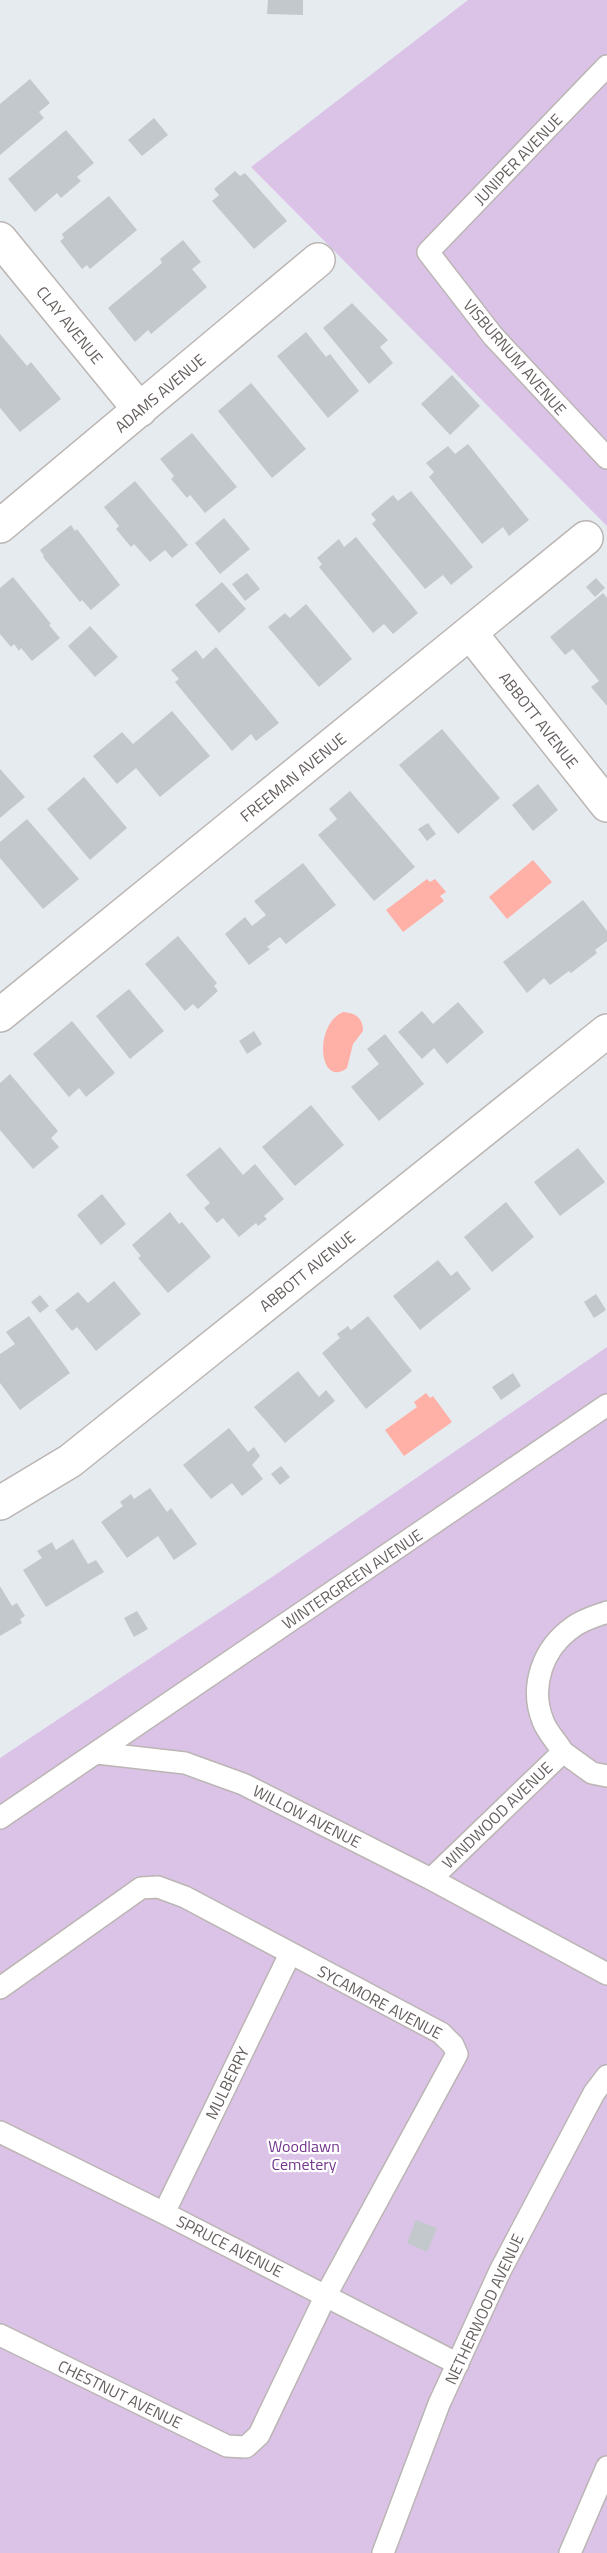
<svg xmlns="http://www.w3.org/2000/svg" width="607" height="2553" font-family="'Titillium Web',sans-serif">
	<rect width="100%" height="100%" fill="#e6ebf0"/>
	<path fill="#dbc3e7" d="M468 0H607V526L251 167Z
		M607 1347V2553H0V1758L275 1575Z"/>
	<path fill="#ffb0a7" d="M533 860 552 882 507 919 489 897Z
		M427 879 430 882 435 879 446 892 440 896 444 901 403 932 386 910Z
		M343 1012C356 1013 363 1018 363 1031L353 1044 347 1068C319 1089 313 1025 343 1012Z
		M426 1393 430 1398 433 1396 452 1422 404 1456 385 1430 417 1407 414 1402Z"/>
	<path fill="#c2c8cb" d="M268 0H303V15L267 14Z
		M30 79 50 103 39 112 44 118 0 155V104Z
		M154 118 168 135 142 156 128 140Z
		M66 130 94 163 77 177 81 181 61 198 57 193 35 212 8 179Z
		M235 171 240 176 245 173 287 221 254 249 212 201 219 195 214 189Z
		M109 196 137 230 90 269 87 265 82 269 60 241 64 238 62 234Z
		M183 240 201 262 192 269 207 287 151 334 148 330 135 342 108 308 162 263 160 259Z
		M352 303 388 340 380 347 393 363 369 384 323 328Z
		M306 332 326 357 330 354 359 391 328 418 277 356Z
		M0 334 27 366 31 362 61 399 20 432 0 408Z
		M452 375 480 406 450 435 421 404Z
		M251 383 306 449 272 478 218 411Z
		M192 433 237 487 205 513 190 495 187 498 171 479 174 476 160 459Z
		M468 444 529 520 509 536 503 527 482 544 429 477 434 472 426 463 448 446 455 454Z
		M135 481 188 545 172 558 165 550 150 562 134 544 131 547 116 529 119 526 104 507Z
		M411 491 473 567 451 585 443 575 425 589 372 524 376 520 371 514 393 495 398 501Z
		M224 518 250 549 220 574 195 543Z
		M71 525 75 531 77 529 120 585 91 610 82 600 80 602 43 557 44 556 40 550Z
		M356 537 418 613 393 634 384 624 373 633 319 567 322 564 317 558 339 539 344 547Z
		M247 573 260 589 245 601 232 584Z
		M13 577 51 624 49 625 60 638 32 661 21 648 19 651 14 644 11 647 0 634V588Z
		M596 578 605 588 595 597 586 587Z
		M222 582 246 609 219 633 195 605Z
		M603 593 607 598V706L591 687 599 681 573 649 565 655 550 637Z
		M306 604 352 659 319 687 268 627 285 613 290 618Z
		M90 626 118 657 95 677 68 646Z
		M216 647 279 723 256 741 251 734 232 751 175 682 179 679 171 670 196 650 203 659Z
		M172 711 210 756 160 797 136 768 117 784 93 756 122 732 133 744Z
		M442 729 500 798 458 834 399 765Z
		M0 769 25 797 0 818Z
		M84 777 127 828 90 860 47 809Z
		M538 784 558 810 533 831 512 805Z
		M350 791 415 867 374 901 318 835 337 819 329 809Z
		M27 819 79 879 43 909 0 858V842Z
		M428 823 436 834 427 841 418 829Z
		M303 863 336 905 286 944 280 937 267 947 270 949 249 965 225 934 245 917 252 926 266 915 254 901Z
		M583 900 607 931V941L595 950 597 953 571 973 569 971 550 985 544 978 527 993 503 962Z
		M178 936 217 983 214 986 218 991 198 1009 193 1004 185 1011 145 964Z
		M129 989 164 1031 130 1059 96 1016Z
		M458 1002 484 1032 447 1064 434 1048 422 1059 398 1032 422 1011 433 1024Z
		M72 1021 115 1073 86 1097 79 1088 69 1097 33 1054Z
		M254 1031 262 1044 247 1054 239 1041Z
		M385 1034 424 1084 379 1121 351 1087 379 1064 367 1049Z
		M10 1074 58 1131 51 1138 59 1147 33 1169 0 1130V1083Z
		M311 1105 344 1145 295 1186 262 1147Z
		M220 1147 243 1175 255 1164 284 1199 264 1216 267 1219 258 1226 256 1223 239 1237 223 1218 217 1223 204 1208 210 1203 186 1175Z
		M578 1148 605 1182 560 1216 534 1182Z
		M102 1194 126 1224 101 1245 77 1215Z
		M506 1202 534 1237 492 1272 464 1237Z
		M170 1212 179 1224 182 1222 211 1257 168 1293 138 1258 141 1256 132 1245Z
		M438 1260 451 1276 457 1271 471 1289 420 1330 393 1296Z
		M114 1281 141 1314 96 1351 77 1327 72 1331 55 1310 78 1292 88 1303Z
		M596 1294 606 1310 594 1318 584 1302Z
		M40 1295 49 1306 40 1313 31 1302Z
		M29 1316 70 1373 20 1410 0 1383V1354L15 1344 6 1332Z
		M368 1316 412 1371 366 1409 322 1353 340 1338 337 1334 348 1326 351 1330Z
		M298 1371 319 1397 326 1390 335 1401 285 1443 254 1407Z
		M513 1373 521 1386 501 1400 492 1387Z
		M229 1428 248 1452 254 1447 260 1456 252 1465 263 1479 242 1496 232 1483 211 1499 183 1465Z
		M281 1466 290 1477 280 1485 271 1474Z
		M150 1488 167 1512 171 1508 197 1544 174 1560 158 1536 127 1558 101 1522 123 1506 120 1502 131 1494 134 1499Z
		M73 1539 88 1564 96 1560 104 1572 46 1607 23 1570 42 1558 37 1551 52 1542 56 1550Z
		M0 1586 12 1606 17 1603 25 1616 20 1619 22 1623 0 1636Z
		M137 1611 148 1629 134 1637 124 1618Z
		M416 2220 437 2228 427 2252 407 2243Z"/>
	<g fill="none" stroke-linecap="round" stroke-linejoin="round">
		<g stroke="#bbb5b3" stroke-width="24">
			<path id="service" d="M607 66 428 252 493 336 607 458
				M563 1752C557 1742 547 1732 543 1721 529 1686 543 1648 573 1627 582 1620 596 1616 607 1612
				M97 1753 185 1763 243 1784 431 1879 607 1974
				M0 1818 607 1405
				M431 1879 563 1752 592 1773 607 1776
				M0 1988 141 1888 158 1887 185 1897 441 2033 453 2045 457 2054 326 2295 259 2435 246 2447 227 2446 0 2335
				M0 2132 164 2213 458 2364
				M164 2213 290 1954
				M383 2553 439 2404 500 2271 594 2093 607 2076
				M570 2553 607 2467"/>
		</g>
		<g stroke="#bbb5b3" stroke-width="36">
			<path id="minor" d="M0 239 140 410
				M0 526 318 260
				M471 634 607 805
				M0 1015 586 538
				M0 1503 70 1461 607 1031"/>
		</g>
		<use href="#service" stroke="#fff" stroke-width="21"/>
		<use href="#minor" stroke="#fff" stroke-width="33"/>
	</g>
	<g text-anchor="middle" stroke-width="4.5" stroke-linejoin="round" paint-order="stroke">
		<g font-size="16" fill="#665f5e" stroke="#fff">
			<text transform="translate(518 159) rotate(-46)" y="6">JUNIPER AVENUE</text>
			<text transform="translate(70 325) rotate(51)" y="6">CLAY AVENUE</text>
			<text transform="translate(515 357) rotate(49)" y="6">VISBURNUM AVENUE</text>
			<text transform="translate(160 393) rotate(-40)" y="6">ADAMS AVENUE</text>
			<text transform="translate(539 720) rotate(52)" y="6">ABBOTT AVENUE</text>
			<text transform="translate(293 777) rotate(-39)" y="6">FREEMAN AVENUE</text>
			<text transform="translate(307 1271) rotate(-39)" y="6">ABBOTT AVENUE</text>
			<text transform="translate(352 1579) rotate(-34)" y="6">WINTERGREEN AVENUE</text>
			<text transform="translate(497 1815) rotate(-44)" y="6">WINDWOOD AVENUE</text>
			<text transform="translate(307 1816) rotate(27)" y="6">WILLOW AVENUE</text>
			<text transform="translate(380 2002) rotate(28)" y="6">SYCAMORE AVENUE</text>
			<text transform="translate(227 2083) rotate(-64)" y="6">MULBERRY</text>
			<text transform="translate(230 2246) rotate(27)" y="6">SPRUCE AVENUE</text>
			<text transform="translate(484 2309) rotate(-65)" y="6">NETHERWOOD AVENUE</text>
			<text transform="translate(120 2394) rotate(26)" y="6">CHESTNUT AVENUE</text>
		</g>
		<g font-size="16" fill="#73378c" stroke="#fff">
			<text x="304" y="2152">Woodlawn<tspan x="304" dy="18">Cemetery</tspan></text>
		</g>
	</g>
</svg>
